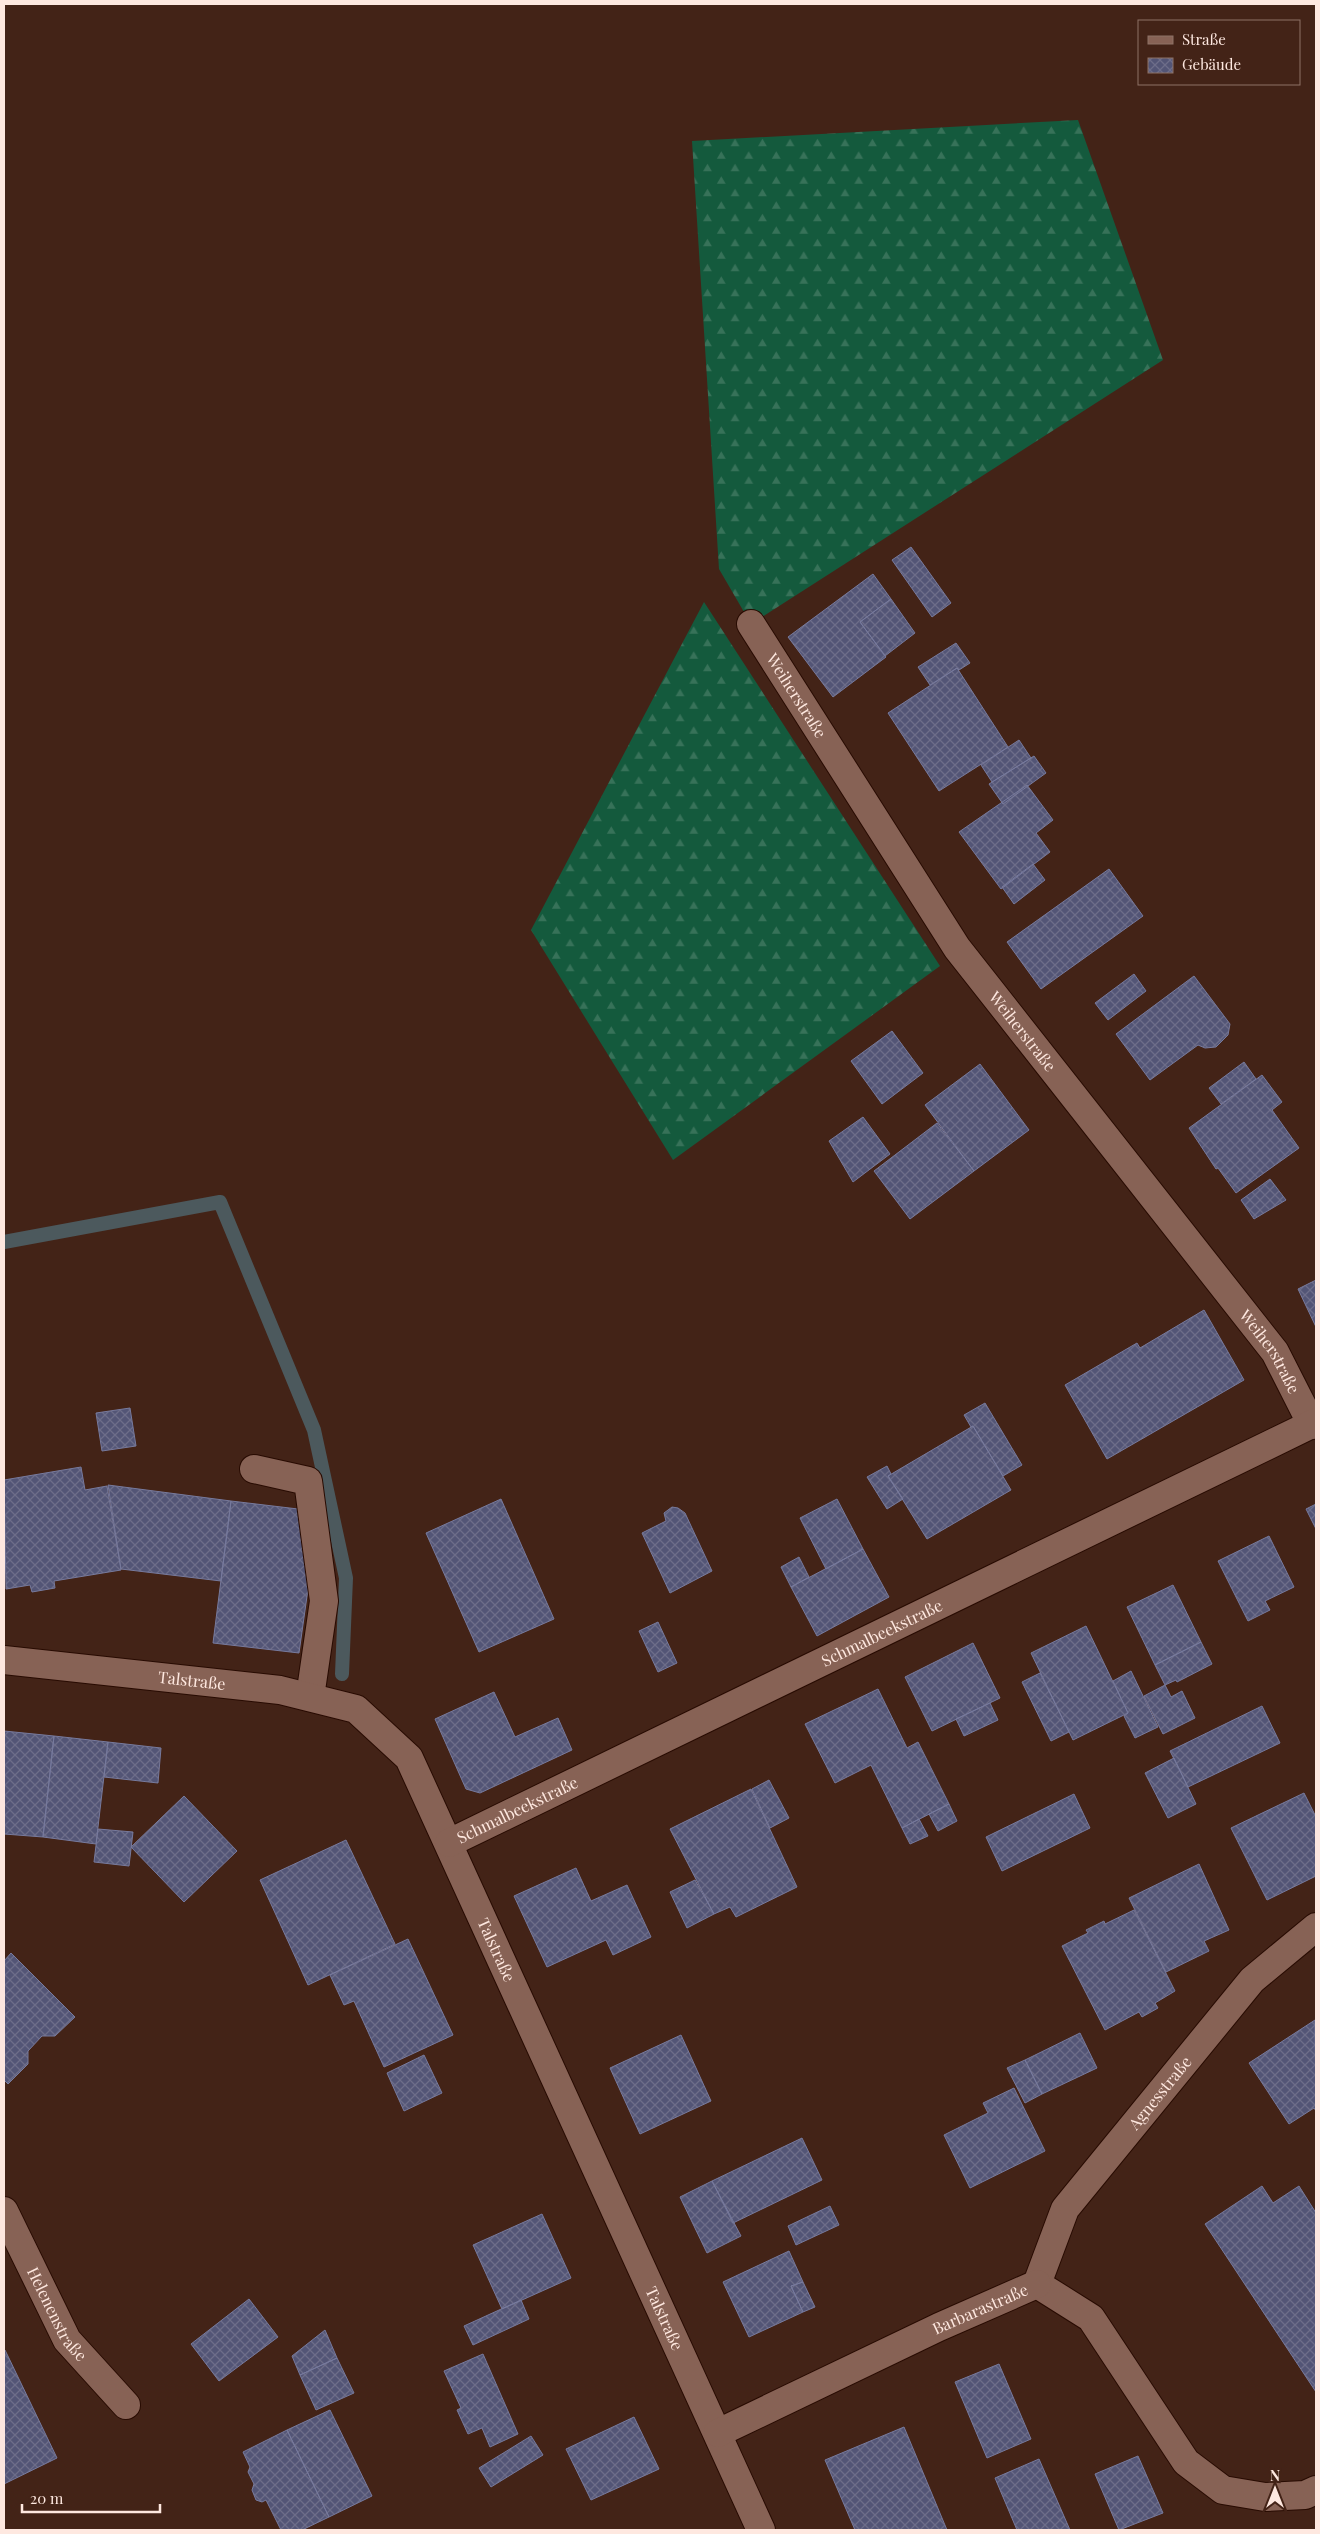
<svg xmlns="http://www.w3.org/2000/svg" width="1320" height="2534" font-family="'Playfair Display',serif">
	<defs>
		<pattern id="forest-firs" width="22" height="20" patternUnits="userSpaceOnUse" patternTransform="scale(1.25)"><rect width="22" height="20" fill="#145a3d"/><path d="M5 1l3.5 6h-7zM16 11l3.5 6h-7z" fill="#377259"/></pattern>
		<pattern id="building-cross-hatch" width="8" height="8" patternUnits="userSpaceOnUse" patternTransform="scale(1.25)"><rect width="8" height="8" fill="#535576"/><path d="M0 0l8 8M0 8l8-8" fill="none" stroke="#6d6d89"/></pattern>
	</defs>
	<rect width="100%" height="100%" fill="#432317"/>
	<path fill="url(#forest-firs)" d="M1078 120 1163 360 751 624 719 569 692 141Z
		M704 602 940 966 673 1160 531 930Z"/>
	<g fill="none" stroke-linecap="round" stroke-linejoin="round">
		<path stroke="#4c595d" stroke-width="14" d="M4 1242 220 1202 314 1430 346 1578 342 1674"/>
	</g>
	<path fill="url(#building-cross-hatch)" stroke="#777a9d" d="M911 547 951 603 932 617 892 560Z
		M873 574 891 599 860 622 886 657 833 697 788 637Z
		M891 599 915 633 885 656 860 622Z
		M956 643 970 663 959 670 957 668 930 685 918 667Z
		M957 668 1008 747 939 791 888 713Z
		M1019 740 1031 758 992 782 981 765Z
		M1034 756 1046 773 1003 804 989 784Z
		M1027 785 1053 820 1036 833 1050 852 1001 889 959 832Z
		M1033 864 1045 880 1014 904 1002 887Z
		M1109 869 1143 916 1041 989 1007 942Z
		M1134 974 1146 991 1108 1020 1095 1003Z
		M1194 976 1230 1024 1228 1035 1216 1047 1205 1048 1198 1045 1150 1080 1116 1034Z
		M892 1031 923 1073 882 1104 851 1061Z
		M1244 1062 1256 1079 1221 1104 1209 1088Z
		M980 1064 1029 1130 974 1171 925 1105Z
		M1262 1075 1282 1102 1272 1110 1299 1148 1236 1193 1218 1168 1216 1169 1189 1128Z
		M863 1117 890 1154 853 1182 829 1141Z
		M937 1123 974 1171 910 1219 874 1171Z
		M1270 1179 1286 1200 1254 1219 1241 1200Z
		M1316 1280V1327L1298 1289Z
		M1204 1310 1244 1380 1107 1459 1065 1385 1137 1343 1140 1348Z
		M985 1403 1022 1465 1003 1476 973 1426 971 1427 964 1415Z
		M130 1408 136 1446 102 1451 96 1413Z
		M973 1426 1011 1490 927 1539 888 1476Z
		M887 1466 891 1474 888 1476 903 1499 887 1509 867 1477Z
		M81 1467 85 1490 107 1486 121 1570 54 1581 55 1588 32 1592 30 1585 6 1589 4 1480Z
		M108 1485 231 1501 221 1581 121 1569Z
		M501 1499 554 1619 479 1652 426 1533Z
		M837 1499 863 1549 826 1569 800 1518Z
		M231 1501 298 1509 308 1589 299 1653 213 1643Z
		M1316 1504V1529L1306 1509Z
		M672 1507 678 1508 685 1513 712 1571 670 1593 642 1533 666 1521 664 1513Z
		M1269 1536 1294 1587 1265 1601 1270 1610 1248 1621 1218 1561Z
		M863 1549 889 1597 817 1636 791 1587Z
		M799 1557 809 1577 791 1587 781 1567Z
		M1173 1585 1201 1642 1155 1665 1127 1607Z
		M658 1622 677 1663 658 1672 639 1631Z
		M1086 1626 1128 1713 1073 1740 1031 1653Z
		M1201 1642 1212 1664 1177 1682 1176 1680 1165 1685 1155 1665Z
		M973 1643 1000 1698 932 1731 905 1677Z
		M1131 1671 1158 1727 1135 1738 1124 1716 1128 1713 1113 1681Z
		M1040 1673 1069 1732 1051 1741 1022 1682Z
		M1165 1685 1171 1697 1182 1691 1195 1718 1163 1734 1144 1696Z
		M878 1689 907 1748 918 1742 949 1804 902 1828 871 1765 835 1783 805 1724Z
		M494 1692 515 1737 558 1718 572 1750 480 1793 466 1789 435 1719Z
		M990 1703 998 1720 964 1736 956 1719Z
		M1262 1706 1280 1743 1188 1787 1170 1751Z
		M4 1731 54 1736 43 1837 4 1834Z
		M54 1736 108 1742 96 1844 43 1837Z
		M108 1742 161 1748 158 1783 104 1777Z
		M1174 1758 1196 1804 1168 1818 1145 1773Z
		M769 1780 789 1818 770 1828 752 1789Z
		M751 1789 797 1887 736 1917 730 1907 714 1914 670 1829Z
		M1304 1793 1316 1817V1876L1267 1900 1231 1828Z
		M1074 1794 1090 1828 1002 1871 986 1837Z
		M184 1796 237 1851 184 1902 131 1847Z
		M949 1804 957 1821 938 1831 929 1814Z
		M919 1819 928 1836 910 1844 902 1828Z
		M98 1829 133 1832 129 1866 94 1862Z
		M346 1840 395 1944 308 1985 260 1880Z
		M1199 1864 1229 1930 1204 1941 1209 1951 1166 1972 1129 1898Z
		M576 1868 591 1901 627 1885 651 1937 613 1955 606 1940 547 1967 514 1896Z
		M695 1880 714 1914 687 1928 670 1892Z
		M1134 1910 1175 1991 1155 2003 1158 2008 1142 2017 1139 2012 1105 2030 1062 1946 1088 1933 1086 1930 1104 1921 1105 1924Z
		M408 1939 453 2035 384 2067 354 2001 344 2005 330 1975Z
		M11 1953 75 2017 55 2036H42L28 2051V2064L8 2084 4 2080V1961Z
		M1315 2020 1316 2111 1314 2108 1289 2124 1249 2063Z
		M1080 2033 1097 2068 1042 2094 1025 2060Z
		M681 2035 711 2101 640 2134 610 2068Z
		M424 2055 442 2093 404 2111 387 2073Z
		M1025 2060 1042 2094 1025 2103 1007 2068Z
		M1014 2088 1045 2151 970 2188 944 2135 988 2113 983 2103Z
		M802 2138 822 2180 733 2223 712 2181Z
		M712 2181 741 2236 707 2253 680 2197Z
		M1262 2186 1273 2203 1299 2186 1316 2213V2392L1205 2224Z
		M830 2206 839 2225 796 2245 788 2226Z
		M542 2214 571 2278 502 2309 473 2245Z
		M789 2251 803 2282 791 2286 803 2312 749 2337 723 2282Z
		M803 2282 815 2307 803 2312 791 2286Z
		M249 2299 278 2337 219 2381 191 2344Z
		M521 2300 529 2319 473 2345 464 2326Z
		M325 2330 337 2358 300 2375 292 2356Z
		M5 2350 57 2458 4 2484V2351Z
		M483 2354 518 2434 490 2447 482 2428 468 2434 457 2410 461 2408 444 2371Z
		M337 2358 354 2393 316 2410 300 2375Z
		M999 2364 1031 2439 987 2458 955 2382Z
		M330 2410 372 2496 329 2517 287 2430Z
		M634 2417 659 2469 591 2500 566 2449Z
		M904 2427 947 2530H855L825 2460Z
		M287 2430 329 2517 302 2530H281L266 2500 262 2502 256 2500 252 2490 254 2484 248 2472 250 2467 243 2452Z
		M531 2436 543 2455 491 2487 479 2468Z
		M1138 2456 1163 2513 1119 2530 1095 2474Z
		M1039 2459 1070 2530H1017L995 2478Z"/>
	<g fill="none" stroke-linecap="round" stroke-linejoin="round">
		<g stroke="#280b02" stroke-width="30">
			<g id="minor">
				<path id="s1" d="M751 624 957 948 1275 1352 1312 1425"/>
				<path d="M254 1469 308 1481 324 1601 310 1697"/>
				<path id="s2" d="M4 1660 280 1690 356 1709 409 1758 761 2530"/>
				<path id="s3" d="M449 1843 1316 1422"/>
				<path id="s4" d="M4 2211 67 2340 126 2405"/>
				<path id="s5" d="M1037 2284 1065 2209 1252 1980 1316 1927"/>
				<path d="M1037 2284 1091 2318 1186 2462 1223 2490 1265 2497 1305 2495 1316 2490"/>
				<path id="s6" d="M718 2433 939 2327 1037 2284"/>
			</g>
		</g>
		<use href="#minor" stroke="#876255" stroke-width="28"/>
	</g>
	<g text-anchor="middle" stroke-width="4.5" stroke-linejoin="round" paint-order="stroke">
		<g font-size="16" fill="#fee8e0" stroke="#432317">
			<text dy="6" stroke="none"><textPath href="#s1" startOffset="85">Weiherstraße</textPath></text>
			<text dy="6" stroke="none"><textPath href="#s1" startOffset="490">Weiherstraße</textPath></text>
			<text dy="6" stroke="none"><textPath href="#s1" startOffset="895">Weiherstraße</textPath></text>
			<text dy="6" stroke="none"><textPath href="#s3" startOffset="481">Schmalbeekstraße</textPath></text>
			<text dy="6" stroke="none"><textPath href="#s2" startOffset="189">Talstraße</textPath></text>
			<text dy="6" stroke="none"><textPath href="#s3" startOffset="76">Schmalbeekstraße</textPath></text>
			<text dy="6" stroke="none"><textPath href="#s2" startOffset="639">Talstraße</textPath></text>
			<text dy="6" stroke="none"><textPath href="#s5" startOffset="230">Agnesstraße</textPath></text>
			<text dy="6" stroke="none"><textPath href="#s6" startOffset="290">Barbarastraße</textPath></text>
			<text dy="6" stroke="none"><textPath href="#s4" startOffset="116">Helenenstraße</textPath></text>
			<text dy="6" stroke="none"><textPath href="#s2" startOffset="1044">Talstraße</textPath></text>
		</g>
	</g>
	<rect width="1320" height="2534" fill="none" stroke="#fee8e0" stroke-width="10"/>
	<rect x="1138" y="20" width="162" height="65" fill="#432317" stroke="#8e7267"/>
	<rect x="1148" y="36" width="25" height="8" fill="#876255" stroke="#8e7267"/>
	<text x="1182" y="45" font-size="15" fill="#fee8e0">Straße</text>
	<rect x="1148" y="58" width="25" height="15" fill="url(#building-cross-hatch)" stroke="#8e7267"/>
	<text x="1182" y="70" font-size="15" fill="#fee8e0">Gebäude</text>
	<g transform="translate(1275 2489)" stroke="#432317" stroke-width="4" paint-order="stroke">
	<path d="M0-4L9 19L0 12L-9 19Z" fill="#fee8e0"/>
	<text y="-8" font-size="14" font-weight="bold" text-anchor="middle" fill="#fee8e0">N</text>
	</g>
	<path d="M22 2504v8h138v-8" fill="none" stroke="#fee8e0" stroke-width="2.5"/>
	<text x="30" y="2504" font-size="15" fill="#fee8e0" stroke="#432317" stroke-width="4" paint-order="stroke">20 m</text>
</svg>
